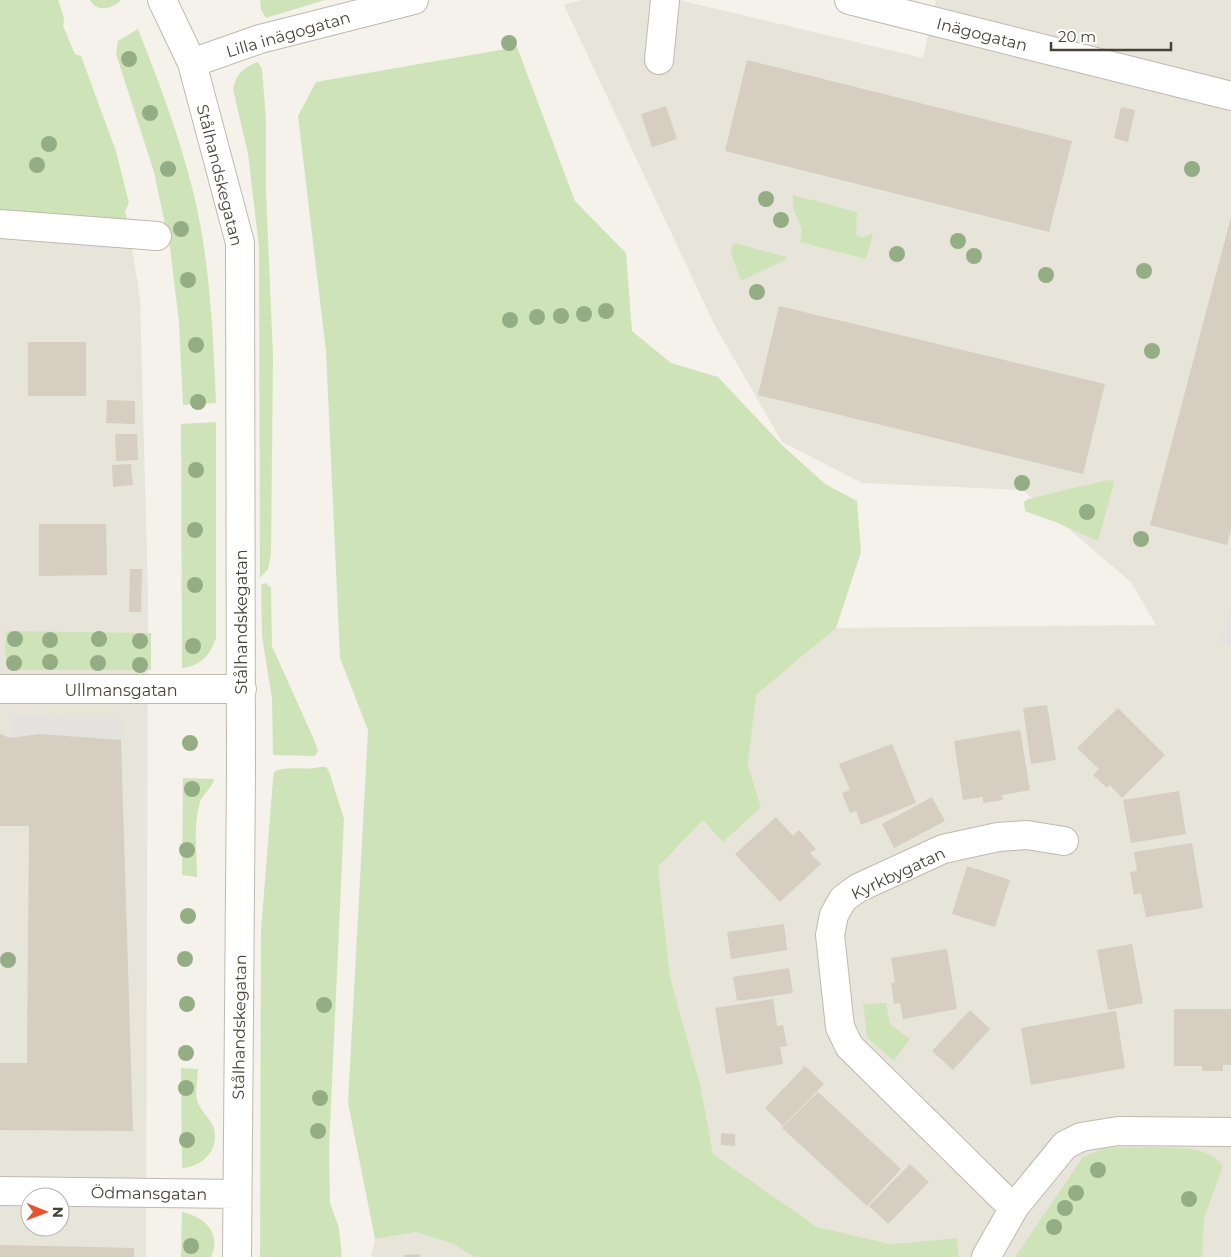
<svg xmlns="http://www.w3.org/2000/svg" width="1231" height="1257" font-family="Montserrat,sans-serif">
	<rect width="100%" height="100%" fill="#f4f2eb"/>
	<path fill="#e7e4da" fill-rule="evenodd" d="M581 0H679L923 58 936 0H1231V1257H959L957 1238 891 1244 817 1227 713 1154 701 1088 670 977 658 867 703 820 761 807 748 765 756 695 836 628 1156 625 1131 582 1023 490 862 483 782 442 714 324 564 5Z
		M0 215 128 223 140 298 148 595 146 1257H0ZM30 1197H60V1227H30Z
		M416 1232 454 1244 474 1257H371L375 1239Z"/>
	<path fill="#cee4b8" d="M0 0H58L59 2 64 18 63 26 75 54 81 56 116 151 129 203 125 211 128 223 0 215Z
		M90 0H121C112 10 96 12 90 0Z
		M260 0H325L266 18 261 10Z
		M138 29C159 82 179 135 193 191 210 260 213 332 216 403L183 405 179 322 170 248 154 172 116 54 118 41Z
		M517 47 575 201 626 253 632 331 671 363 718 377 781 444 825 484 857 501 861 552 836 628 756 695 748 765 761 807 723 842 703 820 658 867 670 977 701 1088 713 1154 817 1227 891 1244 957 1238 959 1257H474L454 1244 416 1232 375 1239 348 1103 368 730 340 658 326 351 298 116 316 82Z
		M258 62 262 69 266 120V192L273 356 271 554 268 569 260 578 259 247 248 154 233 89C237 73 243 68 258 62Z
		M793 195 857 212 856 235 862 238 873 233 866 259 800 242C804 224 799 226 794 211 793 206 793 199 793 195Z
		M733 243 787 257 785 260 741 281 731 253Z
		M216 422V638C210 656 200 666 182 668L181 424Z
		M1108 480 1114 481 1113 486 1098 541 1055 522 1025 511 1024 502 1028 499Z
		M266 583 271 588 272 646 315 742 318 751 315 756 273 755 272 699 262 636 261 585Z
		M6 631 151 633V670H9L5 651Z
		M320 767H326L329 771 344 819 329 1148 330 1203 339 1228 342 1257H260L261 931 273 779 274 772C285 765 306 771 320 767Z
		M183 778 214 779C212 789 203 793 200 802 193 825 197 854 197 877L182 875Z
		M886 1003 890 1024 910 1039 894 1061 867 1038 863 1004Z
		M181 1068 198 1069C198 1078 195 1090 197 1100 199 1109 209 1117 213 1126 221 1149 203 1167 182 1168Z
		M1152 1147C1177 1149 1206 1144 1223 1166L1204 1218 1202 1257H1015L1083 1157 1105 1148Z
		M182 1212C205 1217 222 1233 211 1257H181Z"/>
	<path fill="#e3e2df" d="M1231 608V646L1218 641Z
		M10 716 122 718 121 740 10 738Z"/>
	<path fill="#d5cec1" d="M747 60 1072 141 1049 232 725 151Z
		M666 106 677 139 652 147 641 114Z
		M1121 107 1135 110 1128 142 1114 138Z
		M1231 217V529L1227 545 1150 525Z
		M779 306 1105 384 1083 474 758 395Z
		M28 342H86V396H28Z
		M107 400 135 401V424L106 423Z
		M115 434H137L138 460 116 461Z
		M131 464 133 485 113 487 112 465Z
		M39 524H106L107 575 39 576Z
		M130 569H142L141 612H129Z
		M1047 705 1056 760 1031 764 1023 708Z
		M1118 708 1165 755 1122 798 1110 785 1107 788 1093 775 1099 769 1077 748Z
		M1020 730 1030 790 1002 795 1003 800 983 803V797L963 800 954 741Z
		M0 734 10 738 40 734 121 740 133 1131 0 1130V1063H27L29 826H0Z
		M892 744 916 803 861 825 856 811 850 813 842 793 850 790 839 764Z
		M1179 791 1186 834 1131 843 1123 800Z
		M932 797 945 821 894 848 882 824Z
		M776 817 793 836 799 830 816 849 810 853 821 864 780 902 735 854Z
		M1192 843 1203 908 1146 917 1141 893 1134 895 1130 872 1137 871 1134 852Z
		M967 866 1010 880 995 927 952 914Z
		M784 924 787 950 731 959 727 932Z
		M1132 944 1143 1003 1108 1010 1097 950Z
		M947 949 957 1009 903 1019 900 1003 894 1004 891 983 895 982 891 958Z
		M789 968 793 993 737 1001 733 977Z
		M773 999 777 1026 783 1025 787 1046 780 1047 783 1064 726 1074 715 1008Z
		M1174 1009H1231V1065H1223V1071H1202V1066H1174Z
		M970 1010 990 1029 953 1070 932 1051Z
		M1116 1011 1125 1068 1031 1085 1021 1028Z
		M805 1066 824 1084 783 1126 765 1108Z
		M818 1092 901 1169 867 1206 782 1128Z
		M721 1133 735 1134V1146L721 1145Z
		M910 1164 929 1182 888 1224 869 1206Z
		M0 1245 134 1248V1257H0Z
		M420 1254V1257H404V1255Z"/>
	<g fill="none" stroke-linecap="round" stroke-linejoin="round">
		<g stroke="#bfbaae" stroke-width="30">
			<path id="minor" d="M162 0 192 63 240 243 241 769 237 1257
				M849 0 1231 96
				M659 60 665 0
				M192 63 260 39 414 0
				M0 224 157 236
				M0 689H242
				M0 1191 237 1194
				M1015 1206 1003 1198 849 1046 840 1027 830 935 834 915 843 899 858 888 943 849 998 837 1027 835 1064 841
				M986 1257 1015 1206 1065 1145 1081 1137 1118 1131 1231 1132"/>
		</g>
		<use href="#minor" stroke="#fff" stroke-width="28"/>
	</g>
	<g fill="#95ad85">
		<circle cx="509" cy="43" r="8"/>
		<circle cx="129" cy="59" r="8"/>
		<circle cx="150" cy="113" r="8"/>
		<circle cx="49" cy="144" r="8"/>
		<circle cx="37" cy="165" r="8"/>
		<circle cx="168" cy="169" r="8"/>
		<circle cx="1192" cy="169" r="8"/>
		<circle cx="766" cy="199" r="8"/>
		<circle cx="781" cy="220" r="8"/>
		<circle cx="181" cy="229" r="8"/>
		<circle cx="958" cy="241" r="8"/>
		<circle cx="897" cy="254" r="8"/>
		<circle cx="974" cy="256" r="8"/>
		<circle cx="1144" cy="271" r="8"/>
		<circle cx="1046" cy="275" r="8"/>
		<circle cx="188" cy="280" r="8"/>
		<circle cx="757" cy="292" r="8"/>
		<circle cx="606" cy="311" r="8"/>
		<circle cx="584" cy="314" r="8"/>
		<circle cx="561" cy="316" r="8"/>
		<circle cx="537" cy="317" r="8"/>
		<circle cx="510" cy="320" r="8"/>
		<circle cx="196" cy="345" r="8"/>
		<circle cx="1152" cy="351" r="8"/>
		<circle cx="198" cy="402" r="8"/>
		<circle cx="196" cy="470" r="8"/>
		<circle cx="1022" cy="483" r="8"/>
		<circle cx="1087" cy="512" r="8"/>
		<circle cx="195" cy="530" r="8"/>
		<circle cx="1141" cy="539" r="8"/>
		<circle cx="195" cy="585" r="8"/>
		<circle cx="15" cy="639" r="8"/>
		<circle cx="99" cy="639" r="8"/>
		<circle cx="50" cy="640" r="8"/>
		<circle cx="140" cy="641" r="8"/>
		<circle cx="193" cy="646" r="8"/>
		<circle cx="50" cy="662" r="8"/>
		<circle cx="14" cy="663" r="8"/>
		<circle cx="98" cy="663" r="8"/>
		<circle cx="140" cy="665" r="8"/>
		<circle cx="190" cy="743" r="8"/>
		<circle cx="192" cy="789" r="8"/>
		<circle cx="187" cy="850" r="8"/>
		<circle cx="188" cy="916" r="8"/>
		<circle cx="185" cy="959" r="8"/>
		<circle cx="8" cy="960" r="8"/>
		<circle cx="187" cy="1004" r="8"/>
		<circle cx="324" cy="1005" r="8"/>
		<circle cx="186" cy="1053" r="8"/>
		<circle cx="186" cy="1088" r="8"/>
		<circle cx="320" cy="1098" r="8"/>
		<circle cx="318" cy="1131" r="8"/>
		<circle cx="187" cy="1140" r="8"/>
		<circle cx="1098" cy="1170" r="8"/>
		<circle cx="1076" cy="1193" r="8"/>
		<circle cx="1189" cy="1199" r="8"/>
		<circle cx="1065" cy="1208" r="8"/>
		<circle cx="1054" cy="1227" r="8"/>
		<circle cx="191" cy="1246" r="8"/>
	</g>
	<g text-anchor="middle" stroke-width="4" stroke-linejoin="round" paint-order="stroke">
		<g font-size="16" fill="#484339" stroke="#fff">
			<text transform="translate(288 34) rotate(-16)" y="6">Lilla inägogatan</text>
			<text transform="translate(982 34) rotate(14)" y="6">Inägogatan</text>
			<text transform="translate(220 175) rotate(76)" y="6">Stålhandskegatan</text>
			<text transform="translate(241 622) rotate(-90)" y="6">Stålhandskegatan</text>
			<text x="121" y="696">Ullmansgatan</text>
			<text transform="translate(898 873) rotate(-25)" y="6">Kyrkbygatan</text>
			<text transform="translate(239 1027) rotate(-89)" y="6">Stålhandskegatan</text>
			<text transform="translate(149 1193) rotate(1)" y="6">Ödmansgatan</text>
		</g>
	</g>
	<g transform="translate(45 1212) rotate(91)"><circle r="24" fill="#ffffff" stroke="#b6b4b0"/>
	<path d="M0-4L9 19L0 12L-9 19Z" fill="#e7532f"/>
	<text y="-8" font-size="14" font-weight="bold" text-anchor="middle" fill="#484339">N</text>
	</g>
	<path d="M1051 42v8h120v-8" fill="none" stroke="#484339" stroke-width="2.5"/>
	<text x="1058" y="42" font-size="15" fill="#484339" stroke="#ffffff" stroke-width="4" paint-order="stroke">20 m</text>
</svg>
